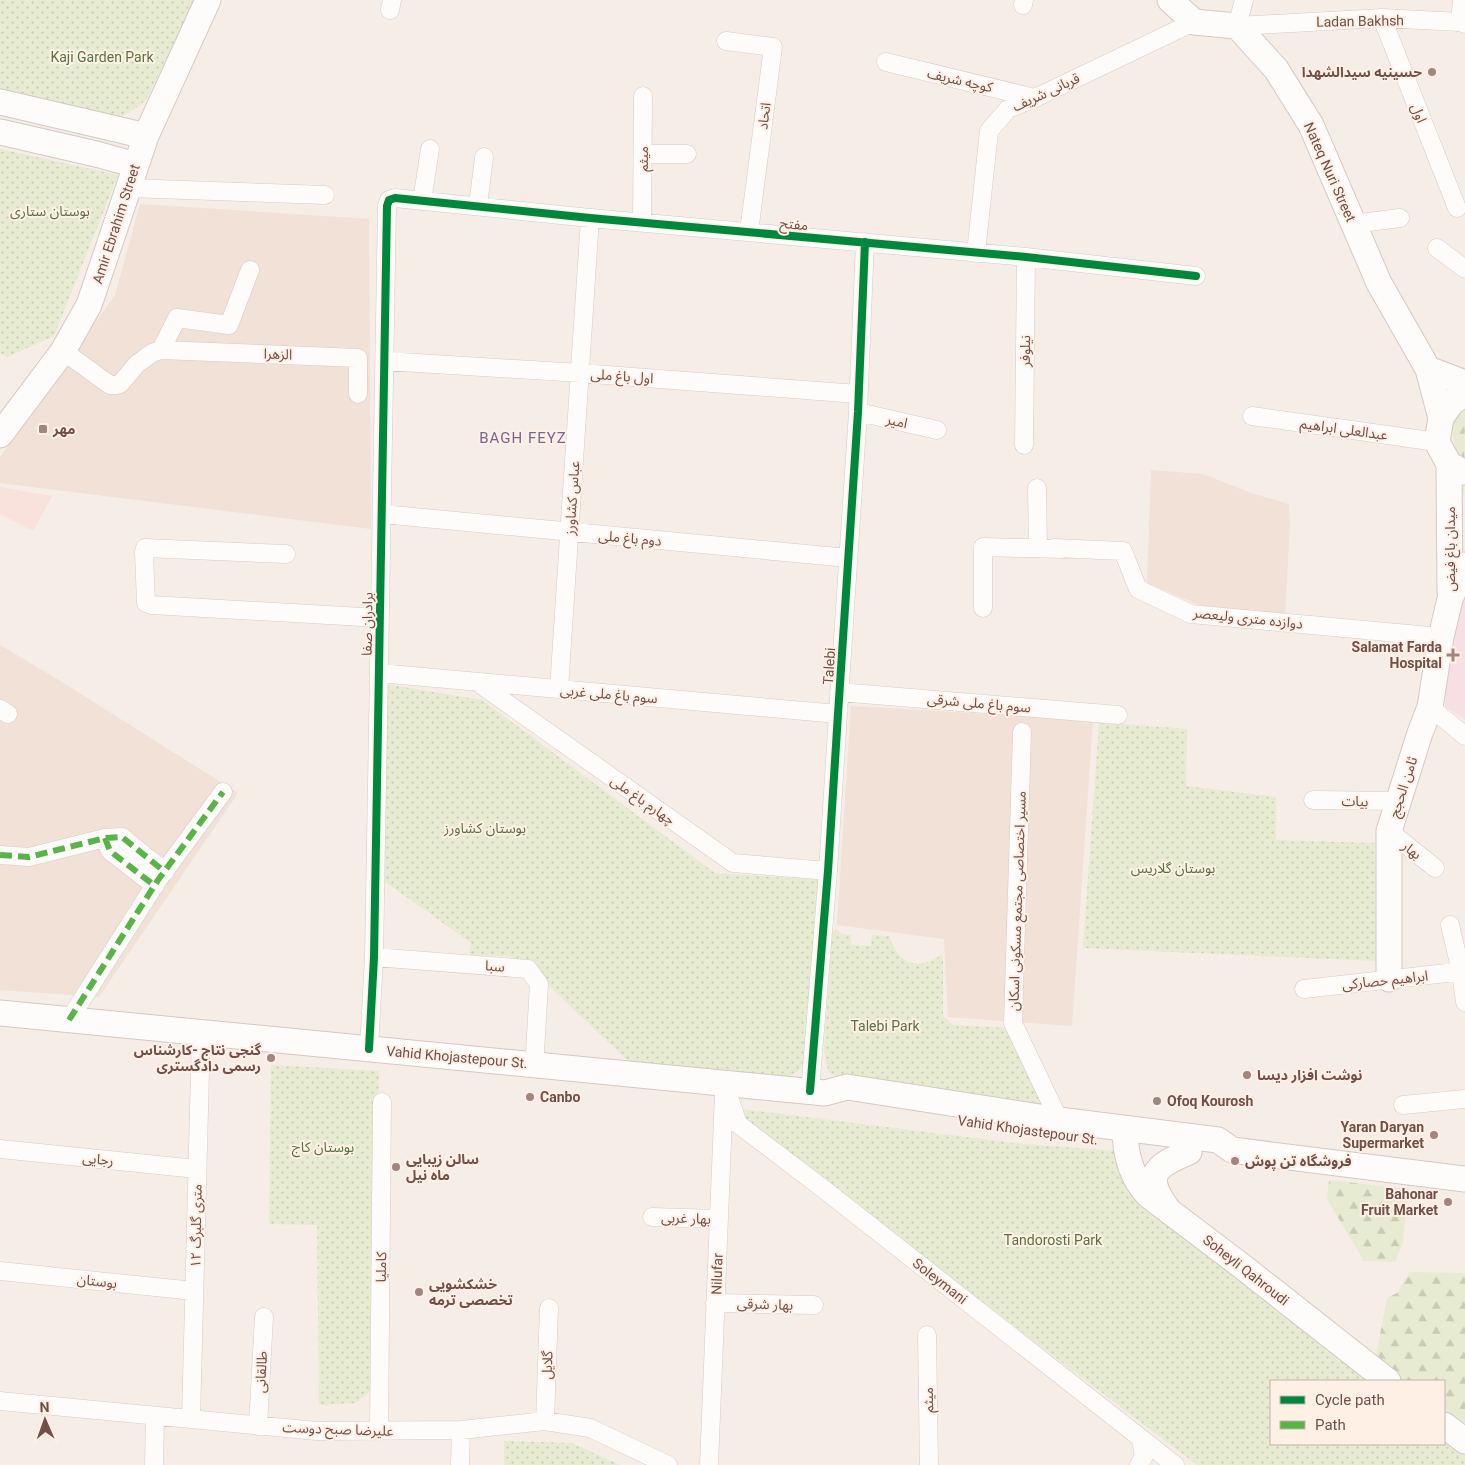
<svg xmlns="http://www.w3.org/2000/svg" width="1465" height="1465" font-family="Roboto,'Noto Sans Arabic',sans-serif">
	<defs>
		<pattern id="grass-dots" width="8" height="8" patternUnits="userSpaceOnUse" patternTransform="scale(1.25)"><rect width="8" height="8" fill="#e6ebd1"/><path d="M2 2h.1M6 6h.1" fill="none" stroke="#c9cbb5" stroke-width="1.8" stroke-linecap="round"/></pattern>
		<pattern id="forest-firs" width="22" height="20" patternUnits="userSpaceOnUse" patternTransform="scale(1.25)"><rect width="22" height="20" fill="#e6ebd1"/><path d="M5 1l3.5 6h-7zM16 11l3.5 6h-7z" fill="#c9cbb5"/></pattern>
	</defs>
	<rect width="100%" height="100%" fill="#f6ede6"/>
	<path fill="#f1e1d6" d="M140 204 369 219 371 529 0 483V457L115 295Z
		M1151 470 1203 474 1251 493 1289 504 1290 523 1285 617 1199 605 1147 583Z
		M0 645 57 679 238 793 99 997 0 990Z
		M851 706 1093 720 1072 1026 948 1017 944 939 837 925Z"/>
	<path fill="#f9e1dc" d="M0 487 52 496 33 531 0 514Z"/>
	<path fill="#f8dfe3" d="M1465 588V720L1446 707 1439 675Z"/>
	<path fill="url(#grass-dots)" d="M0 0H196L146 100 135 109 118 118 0 93Z
		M0 149 118 175 54 336 7 357 0 353Z
		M385 684 482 700 715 873 820 880 803 1066 797 1072 787 1077 696 1069 627 1060 547 984 536 963 506 956 470 955 471 943 381 879Z
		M1099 722 1187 729 1186 786 1276 797V840L1375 843 1376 961 1083 948Z
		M835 928 842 934 851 935V945L871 946 872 935 889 936C900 966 917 971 943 954V1016L953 1025 1010 1028 1043 1109 846 1082 828 1071 824 1050 832 937Z
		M271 1065 379 1071 370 1391 356 1403 319 1405 317 1225 269 1224Z
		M742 1109 1014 1143 1117 1151 1376 1381H1271V1444H1444V1434L1465 1450V1465H1197L752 1127 743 1116Z
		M504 1441 572 1443 620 1465H504Z"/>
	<path fill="url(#forest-firs)" d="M1446 395 1465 400 1464 497Z
		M1329 1180 1408 1189 1403 1243 1395 1262 1364 1261 1327 1199Z
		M1410 1272 1465 1273V1432L1444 1415V1381H1400L1375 1362 1387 1298 1397 1293Z"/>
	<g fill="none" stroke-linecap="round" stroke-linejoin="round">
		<g stroke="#d7cac5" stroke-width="19">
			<path id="street" d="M1244 0 1237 26 1382 18 1460 22 1465 24
				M1023 5 1024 0
				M390 10 392 0
				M1382 18 1457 208
				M1460 22 1462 0
				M726 41 773 47 749 232
				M886 62 1035 98
				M643 154H687
				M128 188 325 195
				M422 201 430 149
				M478 206 484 157
				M642 222 643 96
				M1353 224 1400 218
				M1437 248 1465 269
				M976 253 989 131 1008 109 1035 98 1194 22
				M161 350 358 358V394
				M63 351 110 385H116L120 384 137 364 152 353 161 350 177 318 229 325 250 270
				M385 361 580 373 858 394
				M858 412 937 430
				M1252 416 1437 442
				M1024 445 1026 257
				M1037 488 1038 548
				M382 514 848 558
				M1054 548 1123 551 1138 589 1191 614 1441 637
				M286 554 145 548 144 552 146 603 151 605 380 618
				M983 608V547L1062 549
				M379 673 838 714
				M477 682 733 863 828 871
				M559 689 590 218
				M839 692 1118 715
				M1430 707 1465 736
				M0 709 8 714
				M1022 732 1013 1023 1059 1120
				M1313 800 1398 801
				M1389 831 1435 868
				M105 838 110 851 155 886
				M0 855 29 857 105 838 122 837 165 872
				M1450 925 1461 972 1465 1002
				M374 957 528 969 539 984 535 1052
				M1304 989 1465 971
				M69 1020 158 880 223 792
				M369 1049 374 957 387 206 389 200 395 198 590 218 1026 257 1196 276
				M724 1083 738 1124 821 1187 1175 1465
				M810 1091 828 871 838 714 858 412 865 242
				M1403 1105 1465 1099
				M0 1149 197 1169
				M652 1217 719 1219
				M0 1271 194 1291
				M715 1303 814 1305
				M927 1335 929 1465
				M0 1401 317 1431 461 1430 545 1421 590 1428 668 1465
				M191 1419 201 1033
				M545 1421 549 1308
				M258 1426 264 1317
				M379 1431 382 1102
				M154 1465 155 1416
				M460 1465 461 1430
				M709 1465 724 1093
				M1139 1465 1144 1456 1141 1440"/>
		</g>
		<g stroke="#d6c8c3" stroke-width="27">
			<path id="secondary" d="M1170 0 1194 22 1237 26 1276 69 1311 125 1379 283 1428 369 1441 418
				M0 102 146 136
				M0 132 96 154 136 165
				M1428 369 1465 383
				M0 435 63 351 89 305 146 136 208 0
				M1449 464 1450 591
				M1463 472 1449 464 1437 442 1441 418 1452 402 1465 394
				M1389 979V831L1420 733 1430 707 1441 637 1450 599 1465 565
				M0 1013 825 1093 847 1087 1059 1120 1218 1140 1232 1150 1465 1179
				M1125 1129C1125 1153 1131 1177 1148 1195L1243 1267 1388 1381
				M1167 1208C1143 1175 1155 1166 1189 1152
				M1444 1425 1465 1441"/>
		</g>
		<use href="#street" stroke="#fefcfb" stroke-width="18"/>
		<use href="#secondary" stroke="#fefcfb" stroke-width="25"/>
		<path stroke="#59b447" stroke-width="6" stroke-dasharray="12 6" stroke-linecap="butt" d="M105 838 110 851 155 886
			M0 855 29 857 105 838 122 837 165 872
			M69 1020 158 880 223 792"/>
		<g stroke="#fff0e6" stroke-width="11">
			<path id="cycleway" d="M369 1049 374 957 387 206 389 200 395 198 590 218 1026 257 1196 276
				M810 1091 828 871 838 714 858 412 865 242"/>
		</g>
		<use href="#cycleway" stroke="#00873e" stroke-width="8"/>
	</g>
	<g fill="#a0867f" stroke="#fff0e6" stroke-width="2">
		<circle cx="1432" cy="72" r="5"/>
		<rect x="38" y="424" width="10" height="10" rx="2.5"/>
		<path d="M1450.5 647.5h5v5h5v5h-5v5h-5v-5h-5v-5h5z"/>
		<circle cx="271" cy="1058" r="5"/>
		<circle cx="1247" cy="1075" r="5"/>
		<circle cx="530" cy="1097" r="5"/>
		<circle cx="1157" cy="1101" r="5"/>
		<circle cx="1434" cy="1135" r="5"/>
		<circle cx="1235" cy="1161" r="5"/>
		<circle cx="396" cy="1167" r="5"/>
		<circle cx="1448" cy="1202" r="5"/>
		<circle cx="419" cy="1292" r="5"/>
	</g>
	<g text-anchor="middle" stroke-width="4" stroke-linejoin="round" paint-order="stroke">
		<g font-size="14" fill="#724f48" stroke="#fff0e6">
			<text transform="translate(1360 21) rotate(-1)" y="5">Ladan Bakhsh</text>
			<text transform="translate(960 80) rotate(13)" y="5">کوچه شریف</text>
			<text transform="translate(1046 92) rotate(-25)" y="5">قربانی شریف</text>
			<text transform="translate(1419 113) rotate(68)" y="5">اول</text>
			<text transform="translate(764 116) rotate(-83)" y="5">اتحاد</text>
			<text transform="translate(643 159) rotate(-90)" y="5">میثم</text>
			<text transform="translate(1330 172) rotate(66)" y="5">Nateq Nuri Street</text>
			<text transform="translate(116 224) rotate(-72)" y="5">Amir Ebrahim Street</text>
			<text transform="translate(794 224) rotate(5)" y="5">مفتح</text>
			<text transform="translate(1025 351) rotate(-89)" y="5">نیلوفر</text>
			<text transform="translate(278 354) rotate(2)" y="5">الزهرا</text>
			<text transform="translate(622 376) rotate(4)" y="5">اول باغ ملی</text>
			<text transform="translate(897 421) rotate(13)" y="5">امیر</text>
			<text transform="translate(1344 429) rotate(8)" y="5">عبدالعلی ابراهیم</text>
			<text transform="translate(572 498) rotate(-86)" y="5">عباس کشاورز</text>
			<text transform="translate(630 538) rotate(5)" y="5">دوم باغ ملی</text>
			<text transform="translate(1450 549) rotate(-90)" y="5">میدان باغ فیض</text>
			<text transform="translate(1248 618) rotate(6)" y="5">دوازده متری ولیعصر</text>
			<text transform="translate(367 624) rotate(-89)" y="5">برادران صفا</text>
			<text transform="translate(829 666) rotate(-86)" y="5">Talebi</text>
			<text transform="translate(609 694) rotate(5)" y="5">سوم باغ ملی غربی</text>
			<text transform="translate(979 703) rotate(5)" y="5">سوم باغ ملی شرقی</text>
			<text transform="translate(1403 787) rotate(-72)" y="5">ثامن الحجج</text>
			<text transform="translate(643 800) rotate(35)" y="5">چهارم باغ ملی</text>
			<text transform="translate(1355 801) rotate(1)" y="5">بیات</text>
			<text transform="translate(1412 850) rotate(38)" y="5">بهار</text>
			<text transform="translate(1017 901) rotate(-88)" y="5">مسیر اختصاصی مجتمع مسکونی اسکان</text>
			<text transform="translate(495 966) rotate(4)" y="5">سبا</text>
			<text transform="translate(1385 980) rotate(-6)" y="5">ابراهیم حصارکی</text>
			<text transform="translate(457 1057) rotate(5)" y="5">Vahid Khojastepour St.</text>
			<text transform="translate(1028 1130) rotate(8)" y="5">Vahid Khojastepour St.</text>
			<text transform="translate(98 1159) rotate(6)" y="5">رجایی</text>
			<text transform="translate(686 1218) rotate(2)" y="5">بهار غربی</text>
			<text transform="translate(196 1226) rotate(-89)" y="5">۱۲ متری گلبرگ</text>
			<text transform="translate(381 1267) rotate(-89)" y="5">کاملیا</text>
			<text transform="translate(1246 1270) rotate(38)" y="5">Soheyli Qahroudi</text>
			<text transform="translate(717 1274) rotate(-88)" y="5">Nilufar</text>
			<text transform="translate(97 1281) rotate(6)" y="5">بوستان</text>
			<text transform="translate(940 1281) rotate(38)" y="5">Soleymani</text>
			<text transform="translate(765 1304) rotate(2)" y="5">بهار شرقی</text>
			<text transform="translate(547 1365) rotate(-88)" y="5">گلایل</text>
			<text transform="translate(261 1372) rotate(-87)" y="5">طالقانی</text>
			<text transform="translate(928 1400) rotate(-91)" y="5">میثم</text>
			<text transform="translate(338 1429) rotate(2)" y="5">علیرضا صبح دوست</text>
		</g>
		<g font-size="14" fill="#58733e" stroke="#fff0e6">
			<text x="102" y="62">Kaji Garden Park</text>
			<text x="50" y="216">بوستان ستاری</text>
			<text x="485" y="833">بوستان کشاورز</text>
			<text x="1173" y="873">بوستان گلاریس</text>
			<text x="885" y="1031">Talebi Park</text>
			<text x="323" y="1152">بوستان کاج</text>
			<text x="1053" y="1245">Tandorosti Park</text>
		</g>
		<g font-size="14" font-weight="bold" fill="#724f48" stroke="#fff0e6" text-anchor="start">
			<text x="1422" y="77" text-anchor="end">حسینیه سیدالشهدا</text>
			<text x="53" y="434">مهر</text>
			<text x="1442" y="652" text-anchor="end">Salamat Farda<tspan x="1442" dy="16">Hospital</tspan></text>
			<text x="261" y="1055" text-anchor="end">گنجی نتاج -کارشناس<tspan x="261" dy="16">رسمی دادگستری</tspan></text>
			<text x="1257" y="1080">نوشت افزار دیسا</text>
			<text x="540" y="1102">Canbo</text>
			<text x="1167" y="1106">Ofoq Kourosh</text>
			<text x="1424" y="1132" text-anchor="end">Yaran Daryan<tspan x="1424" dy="16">Supermarket</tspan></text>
			<text x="406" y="1164">سالن زیبایی<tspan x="406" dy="16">ماه نیل</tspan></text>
			<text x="1245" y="1166">فروشگاه تن پوش</text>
			<text x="1438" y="1199" text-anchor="end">Bahonar<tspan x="1438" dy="16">Fruit Market</tspan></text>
			<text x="429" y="1289">خشکشویی<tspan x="429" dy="16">تخصصی ترمه</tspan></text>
		</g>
		<g font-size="15" letter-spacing="1" fill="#7b6396" stroke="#fff0e6">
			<text x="523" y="443">BAGH FEYZ</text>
		</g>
	</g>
	<rect x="1270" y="1380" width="175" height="65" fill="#fff0e6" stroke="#c7b0a7"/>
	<rect x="1280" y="1396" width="25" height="8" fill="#00873e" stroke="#c7b0a7"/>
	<text x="1315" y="1405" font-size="15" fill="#724f48">Cycle path</text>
	<rect x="1280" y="1421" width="25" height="8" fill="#59b447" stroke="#c7b0a7"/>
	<text x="1315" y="1430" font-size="15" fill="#724f48">Path</text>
	<g transform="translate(45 1420) rotate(358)" stroke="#fff0e6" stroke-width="4" paint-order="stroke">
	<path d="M0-4L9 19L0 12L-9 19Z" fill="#724f48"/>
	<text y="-8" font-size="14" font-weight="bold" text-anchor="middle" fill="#724f48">N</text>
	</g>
</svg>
